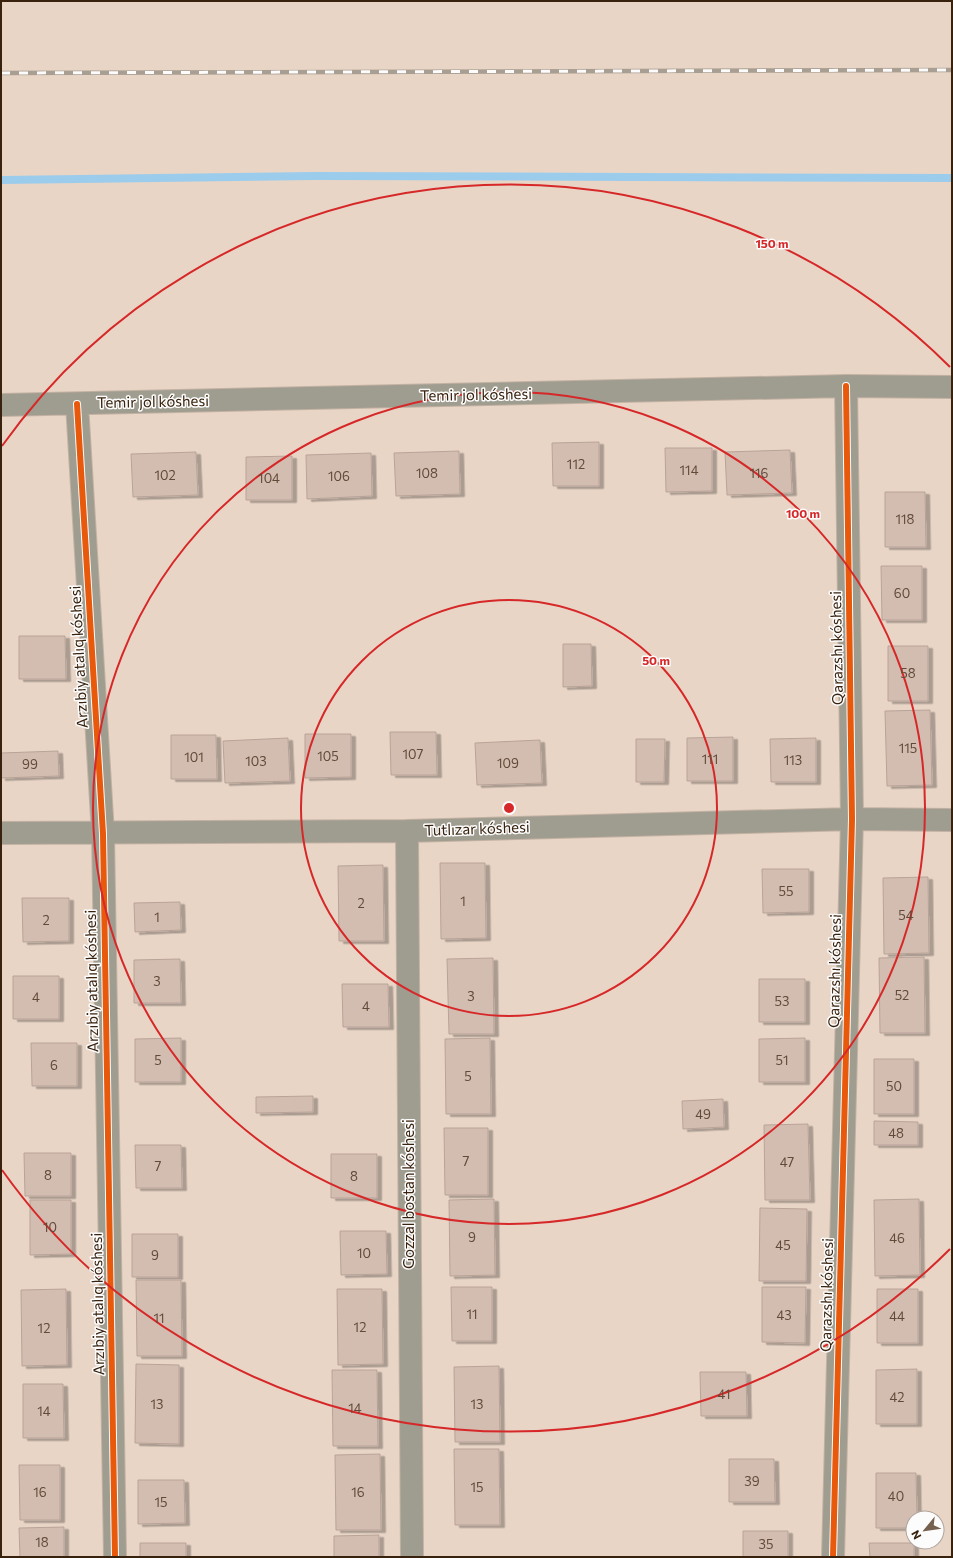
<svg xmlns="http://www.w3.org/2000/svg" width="953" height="1558" font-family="Commissioner,sans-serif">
	<defs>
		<filter id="shadow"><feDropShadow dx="4.5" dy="2.5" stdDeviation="0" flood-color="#0004"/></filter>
	</defs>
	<rect width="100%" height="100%" fill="#e9d5c6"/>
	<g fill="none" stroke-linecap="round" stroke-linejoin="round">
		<path stroke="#9cccec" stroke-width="8" d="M1 180 314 176 952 178"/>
	</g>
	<path fill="#d3bcb0" stroke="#b9a398" filter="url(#shadow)" d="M599 442V486H553L552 443Z
		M665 448H712V491L666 492Z
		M790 450 792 493 727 495 725 452Z
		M459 451 460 494 396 496 394 453Z
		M196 452 198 495 133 497 131 454Z
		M371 453 372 496 307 499 306 455Z
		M292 456V500H246V457Z
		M885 492H925L926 547H885Z
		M881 566H922V620H882Z
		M19 636H65L66 679H19Z
		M563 644H591L592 686 563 687Z
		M888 646H928V701H888Z
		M930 710 932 785 887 786 885 711Z
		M390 732H436L437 775H391Z
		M305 734H351V777L305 778Z
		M171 735H216L217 779H171Z
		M733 737V781H687V738Z
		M288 738 290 781 225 783 223 741Z
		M816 738V782H771L770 739Z
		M636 739H665L664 782H636Z
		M540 740 542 783 477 785 475 743Z
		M58 751 59 776 1 778V753Z
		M440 863H485L486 938 441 939Z
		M383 865 384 941H339L338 866Z
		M762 869H809V912L763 913Z
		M928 877 929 953 884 954 883 878Z
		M22 898H69V941L23 942Z
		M180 902 181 930 135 932 134 903Z
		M924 957 925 1033H880L879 958Z
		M493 958 494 1034H449L447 959Z
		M180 959 181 1003H134V960Z
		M13 976H59V1019H13Z
		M759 979H805V1022H759Z
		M342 984H388L389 1027H343Z
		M181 1038V1082H135V1039Z
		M490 1038 491 1114H446L445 1039Z
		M805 1038V1082H759V1039Z
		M31 1043H77V1086H32Z
		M874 1059H914V1114H874Z
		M313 1096V1112L256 1113V1097Z
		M723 1099 724 1127 683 1129 682 1101Z
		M874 1121 918 1122V1145H874Z
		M808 1124 810 1200H765L764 1125Z
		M444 1128H488V1195H445Z
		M135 1145H181L182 1188H136Z
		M24 1153H71V1196H25Z
		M331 1154H377V1198H331Z
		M494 1199 495 1275 450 1276 449 1200Z
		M919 1199 920 1275 875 1276 874 1200Z
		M30 1200H71V1254L30 1255Z
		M760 1208 807 1209 806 1281H759Z
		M340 1231H386L387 1274 341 1275Z
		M132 1234H178V1277H132Z
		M136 1280H181L182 1356H137Z
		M451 1287H492V1341H452Z
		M762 1287H806L805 1343 762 1342Z
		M66 1289 67 1365 22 1366 21 1290Z
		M337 1289H382L383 1364 338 1365Z
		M877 1289H918V1343H877Z
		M136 1364 179 1365V1444L135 1443Z
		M499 1366 500 1442H455L454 1367Z
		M917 1369V1424H876V1370Z
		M332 1370H377L378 1446H333Z
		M700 1372H746L747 1416H701Z
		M23 1384H63L64 1438H23Z
		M454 1449H499L500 1525H455Z
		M380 1454 381 1530H336L335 1455Z
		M729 1459H774L775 1502H729Z
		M19 1465H60V1520H20Z
		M876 1473H916L917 1518H913V1528H876Z
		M138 1480H184L185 1523 138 1524Z
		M64 1527V1557H20L19 1528Z
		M743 1531H788V1557H743Z
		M379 1535V1557H334V1536Z
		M140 1543H186V1557H140Z
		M869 1543H914V1557H870Z"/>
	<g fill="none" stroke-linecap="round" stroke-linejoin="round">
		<g stroke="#c3b2a3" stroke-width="24">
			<path id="street" d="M77 404 103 834 115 1557
				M1 405 846 386 952 387
				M407 831 412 1557
				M1 833 407 831 852 819 952 820
				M833 1557 852 819 846 386"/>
		</g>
		<use href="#street" stroke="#9f9c90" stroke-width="22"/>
		<g stroke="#a89e91" stroke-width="4.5">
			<path id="rail" d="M1 73 952 70"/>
		</g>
		<use href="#rail" stroke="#fcfcfc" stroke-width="3" stroke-dasharray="9" stroke-linecap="butt"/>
		<g stroke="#fcfcfc" stroke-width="8">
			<path id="cycleway" d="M77 404 103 834 115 1557
				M833 1557 852 819 846 386"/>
		</g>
		<use href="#cycleway" stroke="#e8590c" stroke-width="6"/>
	</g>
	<g fill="none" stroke="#d62828" stroke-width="2">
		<circle cx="509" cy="808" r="208"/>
		<circle cx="509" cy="808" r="416"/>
		<path d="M950 1249A623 623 0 0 1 2 1170M2 446A623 623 0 0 1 950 367"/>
	</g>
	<g text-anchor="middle" stroke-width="3" stroke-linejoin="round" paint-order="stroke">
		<g font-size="13" fill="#614a38">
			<text x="576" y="469">112</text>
			<text x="689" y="475">114</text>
			<text x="427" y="478">108</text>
			<text x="759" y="478">116</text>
			<text x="165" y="480">102</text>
			<text x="339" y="481">106</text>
			<text x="269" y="483">104</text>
			<text x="905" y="524">118</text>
			<text x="902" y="598">60</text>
			<text x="908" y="678">58</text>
			<text x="908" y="753">115</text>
			<text x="413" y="759">107</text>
			<text x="328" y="761">105</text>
			<text x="194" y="762">101</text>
			<text x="710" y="764">111</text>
			<text x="793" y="765">113</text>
			<text x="256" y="766">103</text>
			<text x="508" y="768">109</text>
			<text x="30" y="769">99</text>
			<text x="786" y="896">55</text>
			<text x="463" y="906">1</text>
			<text x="361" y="908">2</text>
			<text x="906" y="920">54</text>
			<text x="157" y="922">1</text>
			<text x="46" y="925">2</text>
			<text x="157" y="986">3</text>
			<text x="902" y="1000">52</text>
			<text x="471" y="1001">3</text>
			<text x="36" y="1002">4</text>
			<text x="782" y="1006">53</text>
			<text x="366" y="1011">4</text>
			<text x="158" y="1065">5</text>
			<text x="782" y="1065">51</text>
			<text x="54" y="1070">6</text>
			<text x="468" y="1081">5</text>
			<text x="894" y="1091">50</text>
			<text x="703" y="1119">49</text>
			<text x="896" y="1138">48</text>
			<text x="466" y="1166">7</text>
			<text x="787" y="1167">47</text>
			<text x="158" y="1171">7</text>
			<text x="48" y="1180">8</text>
			<text x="354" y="1181">8</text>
			<text x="50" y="1232">10</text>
			<text x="472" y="1242">9</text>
			<text x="897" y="1243">46</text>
			<text x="783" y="1250">45</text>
			<text x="364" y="1258">10</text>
			<text x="155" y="1260">9</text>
			<text x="472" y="1319">11</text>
			<text x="784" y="1320">43</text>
			<text x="897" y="1321">44</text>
			<text x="159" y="1323">11</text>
			<text x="360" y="1332">12</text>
			<text x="44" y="1333">12</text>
			<text x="724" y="1399">41</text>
			<text x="897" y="1402">42</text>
			<text x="157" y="1409">13</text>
			<text x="477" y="1409">13</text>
			<text x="355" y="1413">14</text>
			<text x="44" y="1416">14</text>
			<text x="752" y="1486">39</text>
			<text x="477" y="1492">15</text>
			<text x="40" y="1497">16</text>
			<text x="358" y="1497">16</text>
			<text x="896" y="1501">40</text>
			<text x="161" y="1507">15</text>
			<text x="42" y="1547">18</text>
			<text x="766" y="1549">35</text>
		</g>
		<g font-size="15" fill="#38210d" stroke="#fcfcfc">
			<text transform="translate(476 395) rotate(-1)" y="5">Temir jol kóshesi</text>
			<text transform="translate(153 402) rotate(-1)" y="5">Temir jol kóshesi</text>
			<text transform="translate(837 648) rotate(-91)" y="5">Qarazshı kóshesi</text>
			<text transform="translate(79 657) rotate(-93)" y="5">Arzıbiy atalıq kóshesi</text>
			<text transform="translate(477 829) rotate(-2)" y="5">Tutlızar kóshesi</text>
			<text transform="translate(835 971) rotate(-89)" y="5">Qarazshı kóshesi</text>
			<text transform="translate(92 981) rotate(-91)" y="5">Arzıbiy atalıq kóshesi</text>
			<text transform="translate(409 1194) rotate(-90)" y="5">Gozzal bostan kóshesi</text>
			<text transform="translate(827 1295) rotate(-89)" y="5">Qarazshı kóshesi</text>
			<text transform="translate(98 1304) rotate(-91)" y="5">Arzıbiy atalıq kóshesi</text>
		</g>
	</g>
	<circle cx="509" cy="808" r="6" fill="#d62828" stroke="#fcfcfc" stroke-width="2"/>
	<g font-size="12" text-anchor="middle" font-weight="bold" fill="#d62828" stroke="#fcfcfc" stroke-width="3" stroke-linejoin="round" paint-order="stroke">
		<text x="772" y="248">150 m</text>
		<text x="803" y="518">100 m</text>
		<text x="656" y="665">50 m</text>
	</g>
	<rect width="953" height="1558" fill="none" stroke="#38210d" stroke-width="4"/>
	<g transform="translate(925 1530) rotate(241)"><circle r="19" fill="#fcfcfc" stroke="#aea49c"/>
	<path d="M0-3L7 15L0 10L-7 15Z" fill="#76604e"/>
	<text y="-6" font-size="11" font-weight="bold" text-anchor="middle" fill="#38210d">N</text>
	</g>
</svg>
